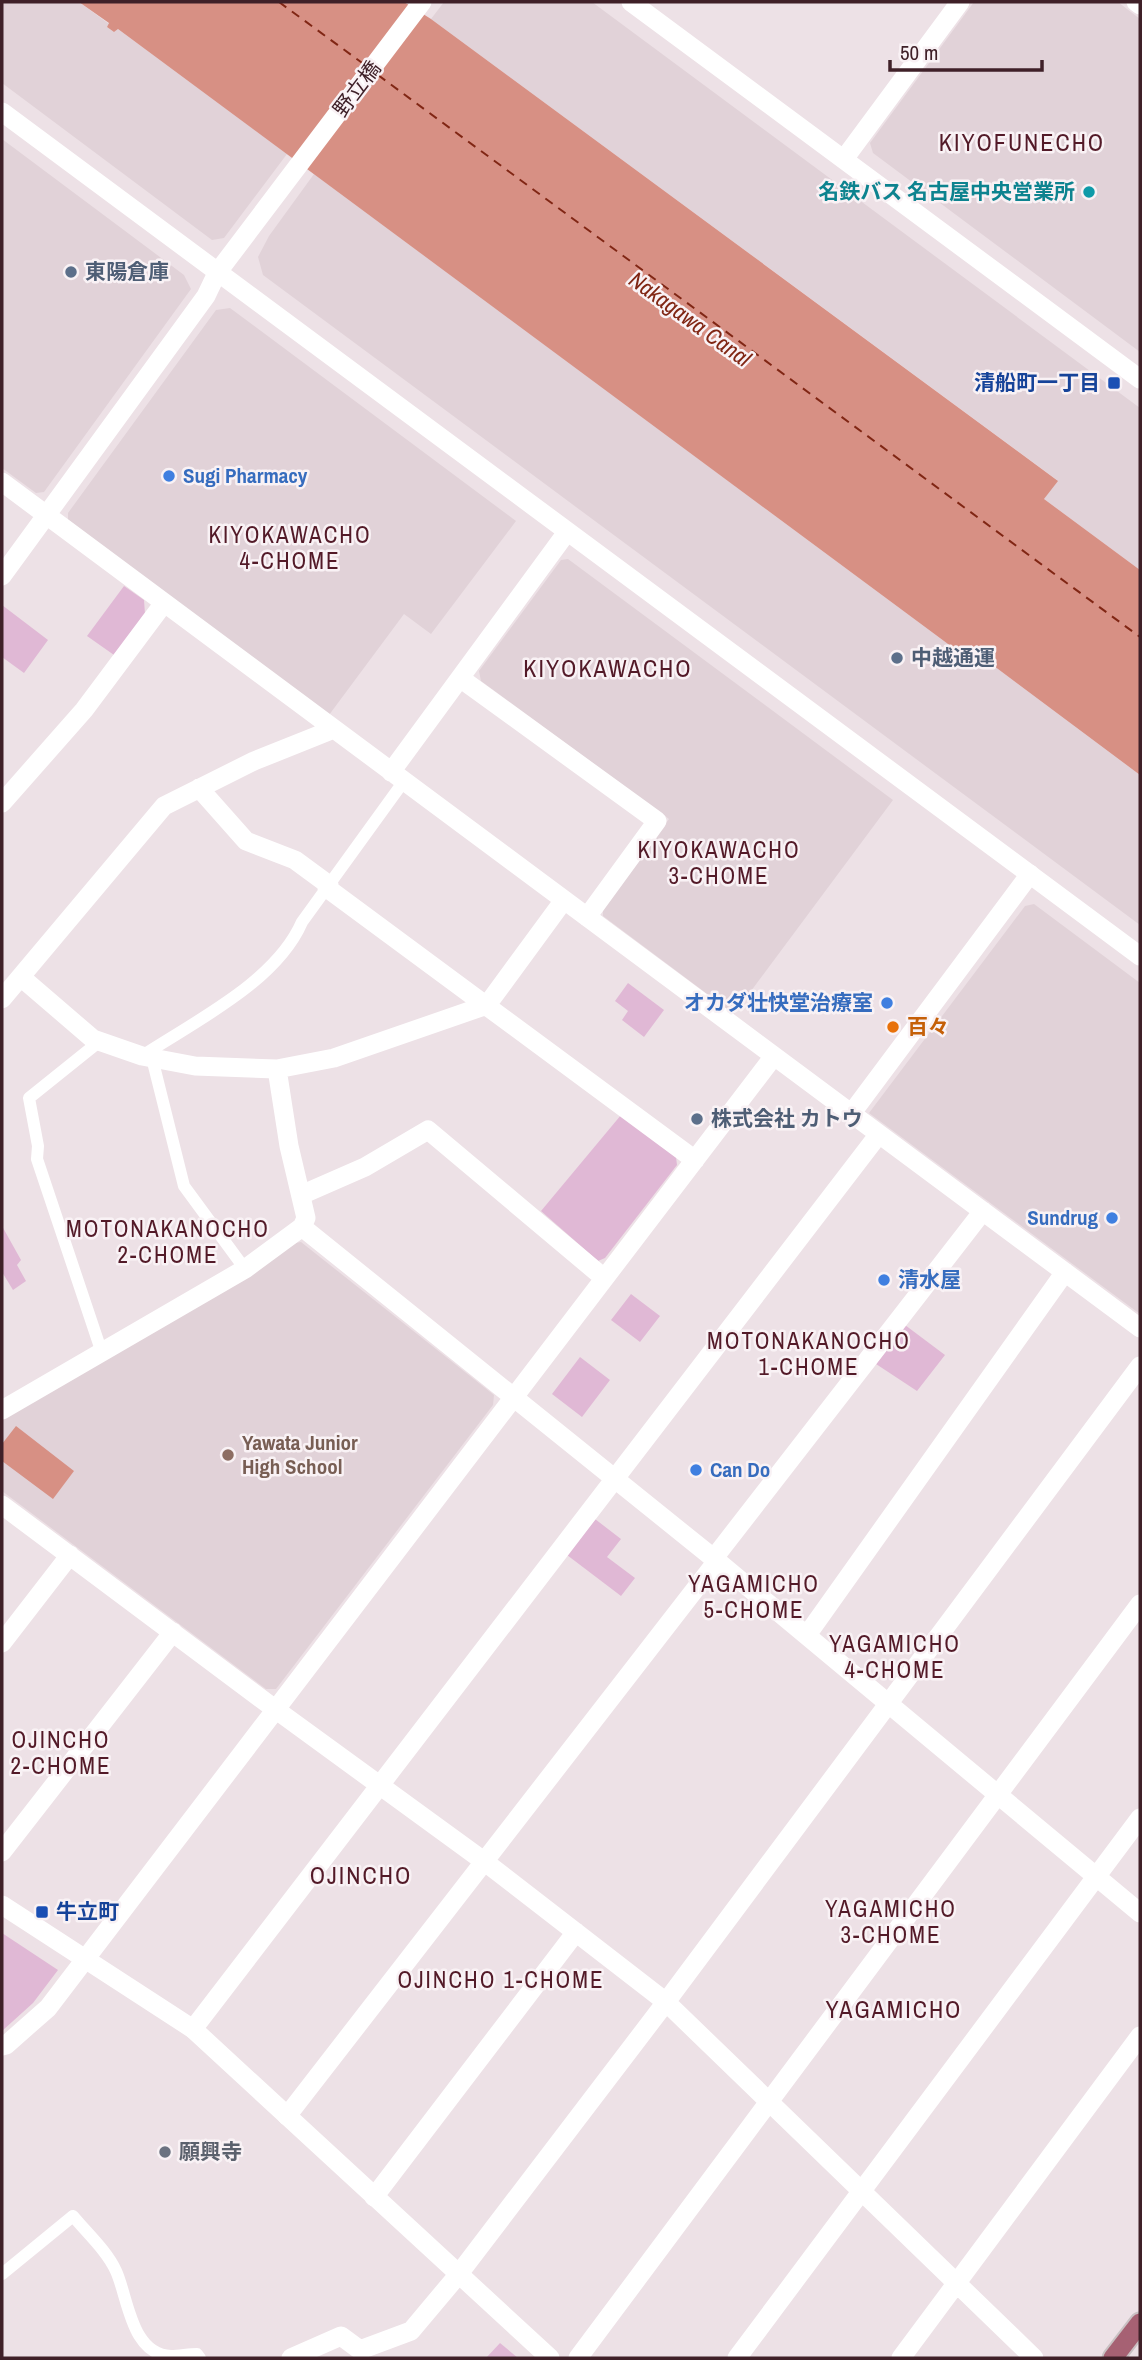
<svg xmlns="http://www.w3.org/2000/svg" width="1142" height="2360" font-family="'Archivo Narrow','Noto Sans JP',sans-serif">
	<rect width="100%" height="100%" fill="#ede1e6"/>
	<path fill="#e1d2d8" d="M2 2H79L109 24 107 27 114 32 118 29 287 154 224 238 212 240 2 83Z
		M444 2H592L1140 408V570L1044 499 1057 480 431 19Z
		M974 2H1118L1140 19V352L873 153 870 143Z
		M2 139 184 275 191 289 44 492 36 493 2 468Z
		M314 174 975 664 982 657 1140 775V925L263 275 258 257 269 236Z
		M230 308 516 521 431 634 404 614 329 715 68 520V513L216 310Z
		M568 559 893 800 734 1014 603 916V908L669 819 481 681 479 671 561 560Z
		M1034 904 1140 983V1314L869 1113 1025 906Z
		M301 1242 494 1395 493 1405 276 1689H266L2 1491V1419L289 1244Z"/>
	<path fill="#e0b8d5" d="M124 586 144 600 145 614 114 655 87 636Z
		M2 605 48 640 24 673 2 657Z
		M628 983 664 1010 644 1037 622 1020 628 1011 615 1001Z
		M621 1115 676 1157 677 1165 605 1258 598 1261 541 1211Z
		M2 1226 21 1260 17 1265 26 1281 13 1290 2 1272Z
		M631 1294 660 1316 640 1342 611 1320Z
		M905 1325 945 1355 917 1391 876 1364Z
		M580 1357 610 1380 582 1417 552 1394Z
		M595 1519 621 1539 607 1557 635 1578 621 1596 567 1555Z
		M2 1933 58 1970 33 2003 2 2031Z
		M500 2343 518 2358H486Z"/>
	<path fill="#d79084" d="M79 2H404L431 19 1058 481 1044 499 1140 570V775L982 657 975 664 118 29 114 32 107 27 109 23Z
		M16 1426 74 1471 53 1499 2 1461V1444Z"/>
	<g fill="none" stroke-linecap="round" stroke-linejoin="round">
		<path stroke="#802614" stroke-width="2" stroke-dasharray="9 7" stroke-linecap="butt" d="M279 2 365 65
			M378 75 1140 637"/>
		<g stroke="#c9c1c3" stroke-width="23">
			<path id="primary" d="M1113 2358 1140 2323"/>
		</g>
		<path stroke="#fff" stroke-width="12" d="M100 1041 29 1098 38 1146 37 1159 102 1353
			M142 1056C195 1021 276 982 302 922L404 781
			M152 1058 184 1186 245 1269
			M2 2274 73 2216C87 2233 107 2251 116 2271 128 2297 131 2355 171 2356 179 2356 189 2354 197 2354L200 2358"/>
		<path stroke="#fff" stroke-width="19" d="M1136 2 1140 5
			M844 159 960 2
			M2 482 1140 1328
			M2 576 206 296 217 273
			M460 678 657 821 587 917
			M391 772 567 532
			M199 788 246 841 295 860 329 885
			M2 803 84 710 164 603
			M327 888 695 1160
			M22 978 93 1039 142 1056 195 1066 277 1069 334 1058 487 1005 564 900
			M2 999 164 806 254 761 334 729
			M851 1114 1030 874
			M301 1195 365 1167 428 1130 604 1278
			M302 1227 717 1561 1140 1913
			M2 1410 245 1269 302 1227 306 1218 289 1146 277 1069
			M2 1505 275 1709 485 1862 666 2002 1034 2358
			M714 1558 983 1211
			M807 1635 1065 1272
			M2 1643 70 1555
			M2 1852 173 1632
			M193 2029 879 1134
			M2 2046 6 2045 48 2008 774 1056
			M287 2116 717 1561
			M374 2197 576 1932
			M291 2358 341 2336 360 2350 411 2331 458 2275 666 2002 1140 1366
			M578 2358 1140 1604
			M737 2358 1140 1818
			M901 2358 1140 2036"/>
		<path stroke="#fff" stroke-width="19" d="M631 2 1140 379
			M2 112 1140 956
			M217 273 422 2
			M2 1905 193 2029 550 2358"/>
		<use href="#primary" stroke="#a66173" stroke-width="19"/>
	</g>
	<circle fill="#0f9aa8" stroke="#f9f2f5" stroke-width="2.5" cx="1089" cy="192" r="7"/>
	<g fill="#5c6f8a" stroke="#f9f2f5" stroke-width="2.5">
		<circle cx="71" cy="272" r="7"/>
		<circle cx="897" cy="658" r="7"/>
		<circle cx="697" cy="1119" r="7"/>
	</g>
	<g fill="#1a4fb4" stroke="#f9f2f5" stroke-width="2.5">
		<rect x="1107" y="376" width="14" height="14" rx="3.5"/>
		<rect x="35" y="1905" width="14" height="14" rx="3.5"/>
	</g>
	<g fill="#3f7fe0" stroke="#f9f2f5" stroke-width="2.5">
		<circle cx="169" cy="476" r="7"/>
		<circle cx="887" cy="1003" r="7"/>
		<circle cx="1112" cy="1218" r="7"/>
		<circle cx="884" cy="1280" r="7"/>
		<circle cx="696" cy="1470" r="7"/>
	</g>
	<circle fill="#e8710a" stroke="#f9f2f5" stroke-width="2.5" cx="893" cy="1027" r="7"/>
	<circle fill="#8d6e63" stroke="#f9f2f5" stroke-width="2.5" cx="228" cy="1455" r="7"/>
	<circle fill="#6b7280" stroke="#f9f2f5" stroke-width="2.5" cx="165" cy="2152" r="7"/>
	<g text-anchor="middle" stroke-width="5" stroke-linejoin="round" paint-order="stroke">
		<g font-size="21" fill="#3f2028" stroke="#f9f2f5">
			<text transform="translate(357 89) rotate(-53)" y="7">野立橋</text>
		</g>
		<g font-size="21" font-weight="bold" fill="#0d838f" stroke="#f9f2f5" text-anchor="end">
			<text x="1075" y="199">名鉄バス 名古屋中央営業所</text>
		</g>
		<g font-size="21" font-weight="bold" fill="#4e5e75" stroke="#f9f2f5" text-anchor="start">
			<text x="85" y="279">東陽倉庫</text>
			<text x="911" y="665">中越通運</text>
			<text x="711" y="1126">株式会社 カトウ</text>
		</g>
		<g font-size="21" font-weight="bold" fill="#164399" stroke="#f9f2f5" text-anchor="end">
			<text x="1100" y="390">清船町一丁目</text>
			<text x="56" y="1919" text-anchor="start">牛立町</text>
		</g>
		<g font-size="21" font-weight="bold" fill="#366cbe" stroke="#f9f2f5" text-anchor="start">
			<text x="183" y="483">Sugi Pharmacy</text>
			<text x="873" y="1010" text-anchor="end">オカダ壮快堂治療室</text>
			<text x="1098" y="1225" text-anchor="end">Sundrug</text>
			<text x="898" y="1287">清水屋</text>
			<text x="710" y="1477">Can Do</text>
		</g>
		<g font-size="21" font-weight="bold" fill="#c56008" stroke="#f9f2f5" text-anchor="start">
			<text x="907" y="1034">百々</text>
		</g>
		<g font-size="21" font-weight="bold" fill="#785e54" stroke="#f9f2f5" text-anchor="start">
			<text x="242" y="1450">Yawata Junior<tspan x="242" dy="24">High School</tspan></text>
		</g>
		<g font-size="21" font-weight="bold" fill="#5b616d" stroke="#f9f2f5" text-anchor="start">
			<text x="179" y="2159">願興寺</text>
		</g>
		<g font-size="23" font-style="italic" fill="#802614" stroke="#f9f2f5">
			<text transform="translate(690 319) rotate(36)" y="8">Nakagawa Canal</text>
		</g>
		<g font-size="23" letter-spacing="2" fill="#531a28" stroke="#f9f2f5">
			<text x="290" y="543">KIYOKAWACHO<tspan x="290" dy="26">4-CHOME</tspan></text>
			<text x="719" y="858">KIYOKAWACHO<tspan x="719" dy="26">3-CHOME</tspan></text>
			<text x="168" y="1237">MOTONAKANOCHO<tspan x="168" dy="26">2-CHOME</tspan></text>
			<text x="809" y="1349">MOTONAKANOCHO<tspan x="809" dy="26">1-CHOME</tspan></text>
			<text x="754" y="1592">YAGAMICHO<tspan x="754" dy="26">5-CHOME</tspan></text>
			<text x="895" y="1652">YAGAMICHO<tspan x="895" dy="26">4-CHOME</tspan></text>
			<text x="61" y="1748">OJINCHO<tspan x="61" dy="26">2-CHOME</tspan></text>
			<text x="891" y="1917">YAGAMICHO<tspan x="891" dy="26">3-CHOME</tspan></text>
			<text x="501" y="1988">OJINCHO 1-CHOME</text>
		</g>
		<g font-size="24" letter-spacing="2" fill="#531a28" stroke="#f9f2f5">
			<text x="1022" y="151">KIYOFUNECHO</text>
			<text x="608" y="677">KIYOKAWACHO</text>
			<text x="361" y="1884">OJINCHO</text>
			<text x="894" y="2018">YAGAMICHO</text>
		</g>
	</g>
	<rect width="1142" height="2360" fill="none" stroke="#3f2028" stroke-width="7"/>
	<path d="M890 60v10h152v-10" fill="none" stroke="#3f2028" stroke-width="3.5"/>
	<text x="900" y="60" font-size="21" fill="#3f2028" stroke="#f9f2f5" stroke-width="5" paint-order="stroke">50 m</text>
</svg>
